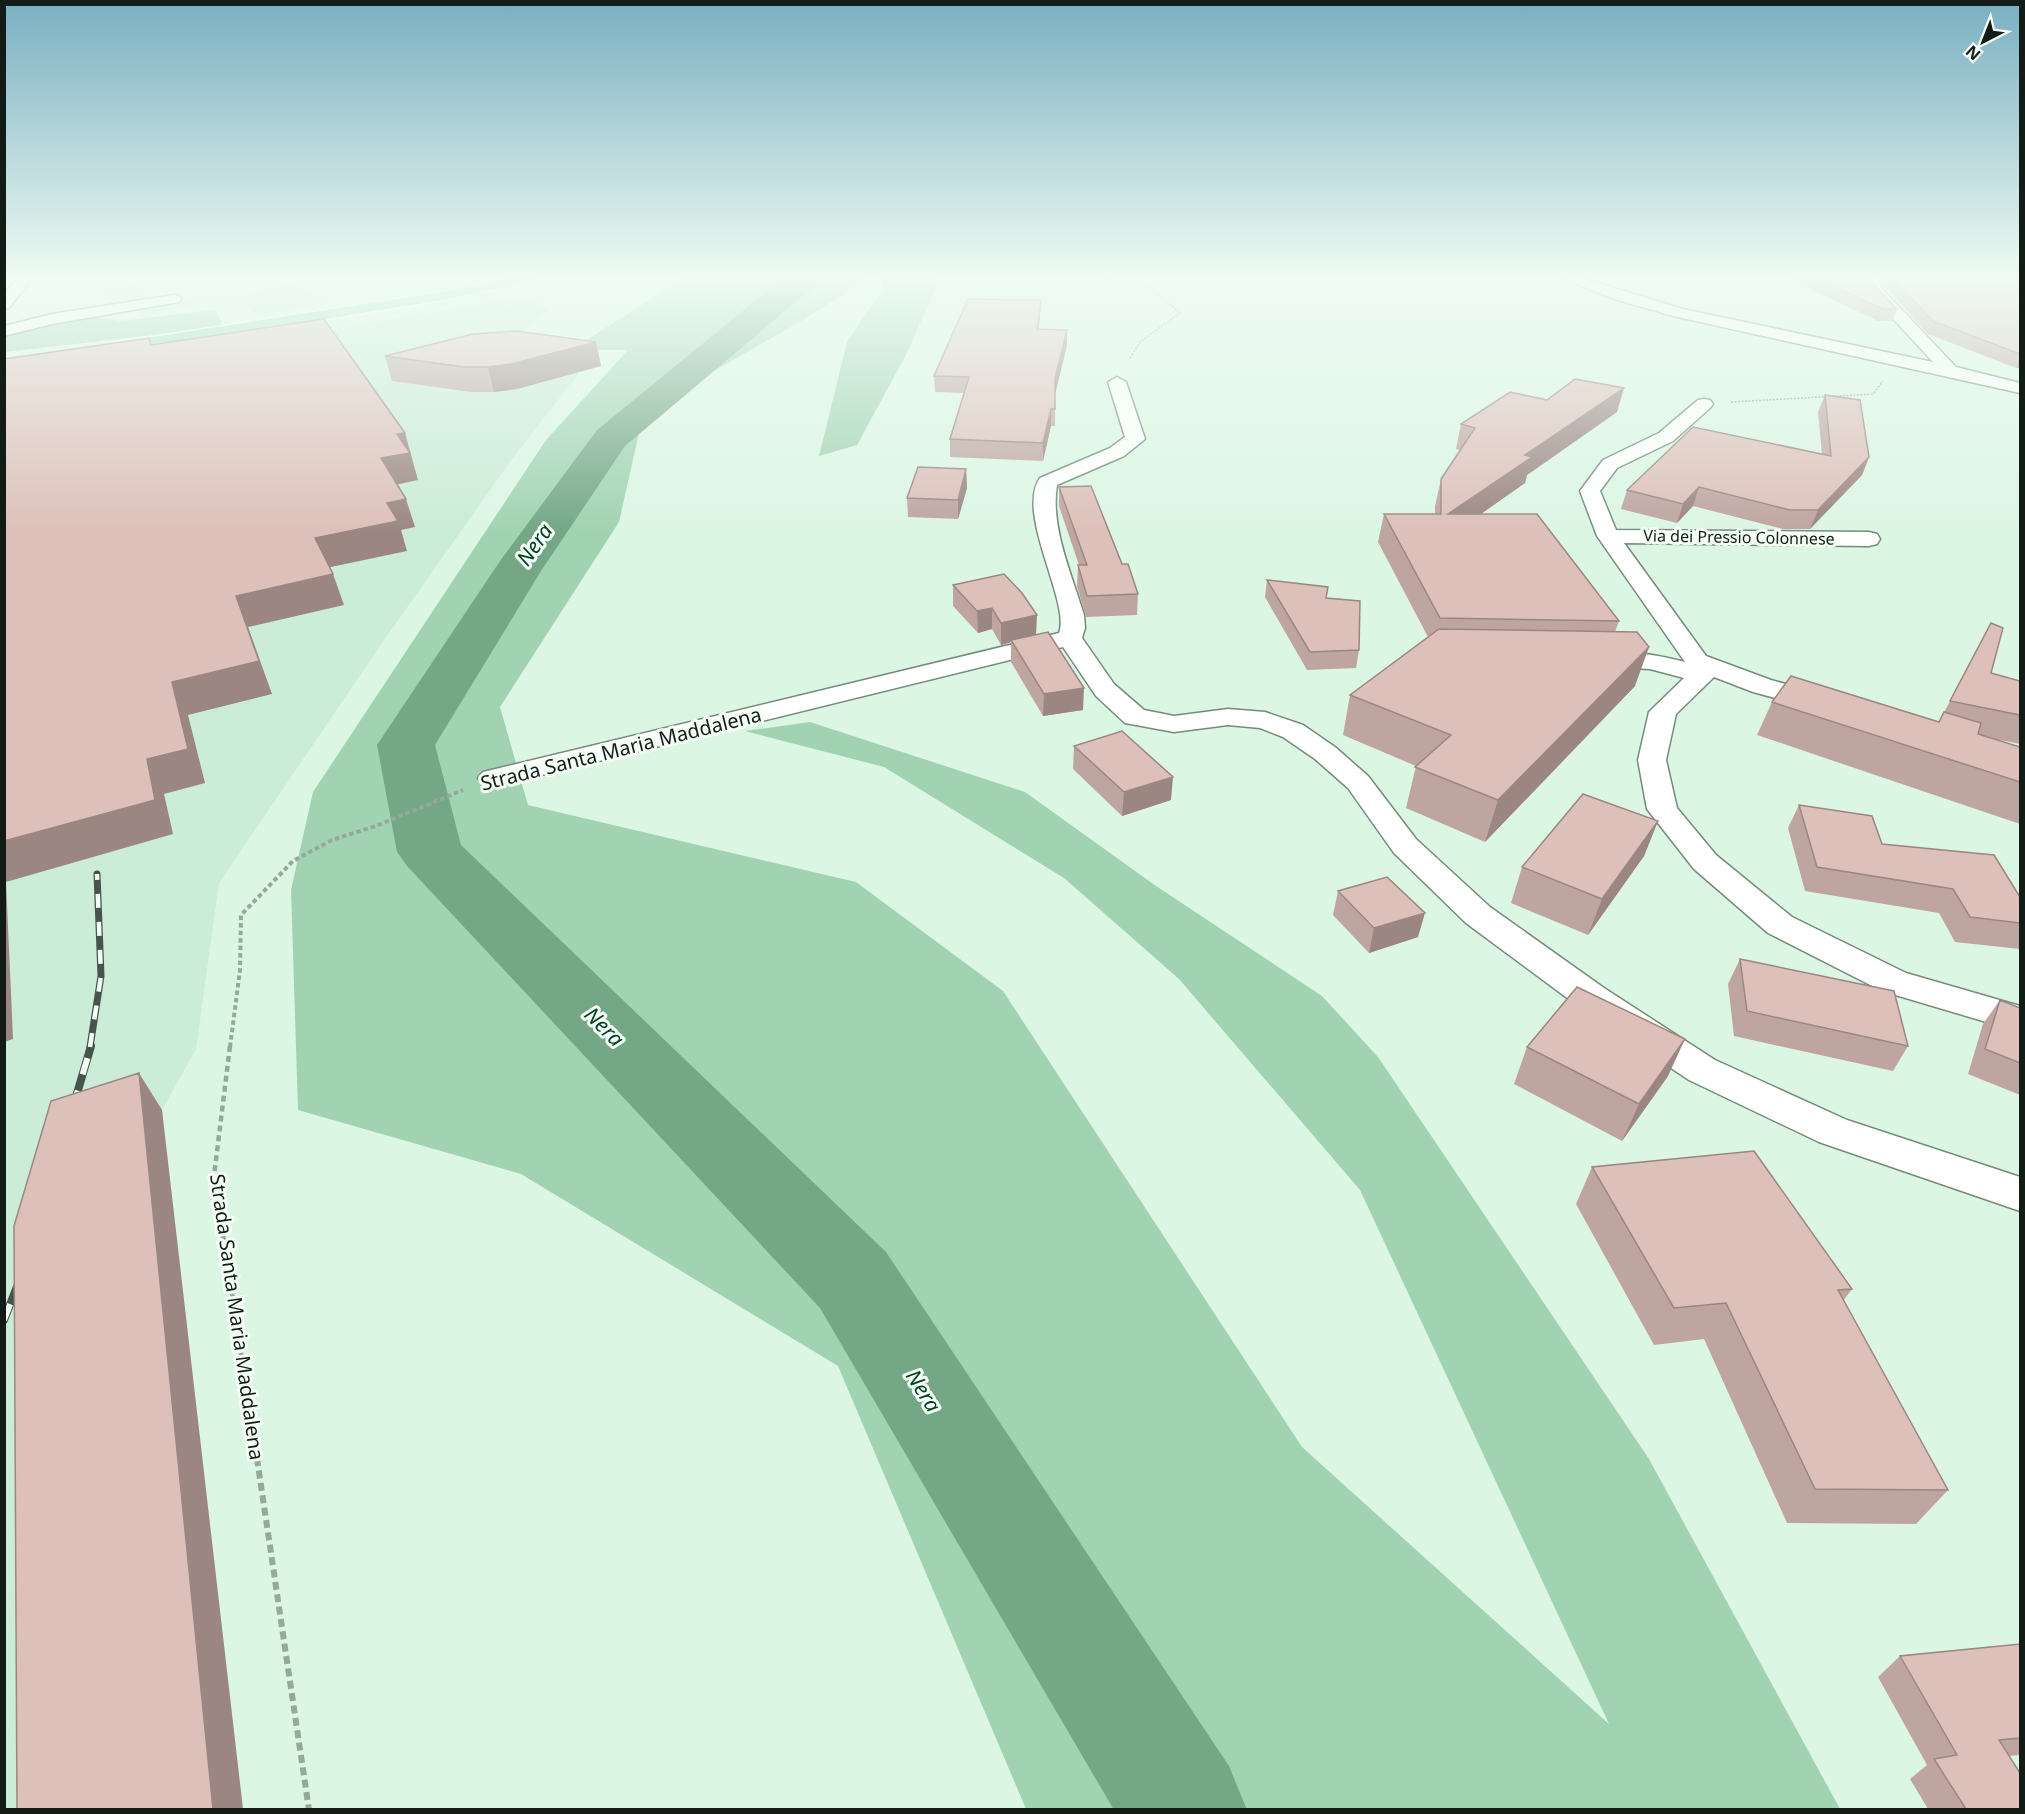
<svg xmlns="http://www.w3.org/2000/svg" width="2025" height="1814" font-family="'Noto Sans',sans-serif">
	<rect width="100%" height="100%" fill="#dcf6e4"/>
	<path fill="#cbecd6" d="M89 278H127L149 297 115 303Z
		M244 278H272L286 287 298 285 325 303 258 315 241 301 228 304 224 300 140 315 133 308 216 294 222 298 272 289 258 279 249 281Z
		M496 301 539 302 548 311 496 349 586 364 509 463 382 643 219 883 196 1049 162 1110 243 1809 5 1810V371L207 351Z"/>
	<path fill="#a1d3b2" d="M684 278H868L803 320 644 411 619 522 500 707 528 805 856 882 1003 991 1302 1447 1609 1724 1360 1190 1179 979 1064 878 884 767 745 731 810 722 1025 792 1156 886 1322 996 1378 1057 1649 1459 1840 1809H1026L838 1366 521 1174 298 1110 291 890 313 792 546 440 628 350H571Z
		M880 278H940L907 353 857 445 819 456 847 342 883 289Z
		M216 310 223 327 5 352V332L95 317 120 321Z"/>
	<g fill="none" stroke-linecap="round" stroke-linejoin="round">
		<path fill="#74a786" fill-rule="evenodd" d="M789 278H824L625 446 541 571 435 745 461 845 886 1252 1229 1766 1247 1810H1114L820 1308 407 866 397 852 377 745 500 561 597 430 771 288Z"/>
		<g stroke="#748b7b" stroke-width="3">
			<path id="minor" d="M18 278H32L9 308 4 309V294Z
				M1561 278H1581L1683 309 1933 362 1873 297 1861 278H1875L1884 291 1956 367 2020 383V393L1673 316 1618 300Z
				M174 295 179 296 181 299 179 302 52 324 4 336V326L52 314Z
				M1117 377 1126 382 1145 439 1124 456 1057 485C1050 527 1072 575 1084 615L1085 628 1082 638 1114 684 1144 710 1174 716 1228 709 1265 712 1303 725 1335 747 1368 776 1416 839 1490 907 1604 988 1715 1060 1847 1120 2020 1177V1211L1819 1142 1689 1080 1578 1006 1466 923 1394 853 1348 788 1315 759 1283 737 1260 728 1228 725 1174 732 1125 723 1096 696 1063 647 493 787 483 784 478 778 483 772 1059 633C1071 603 1015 513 1040 478L1110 448 1125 437 1108 382Z
				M1704 399 1710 400 1713 404 1710 408 1673 441 1617 468 1600 491 1616 530 1869 532 1877 534 1880 539 1877 544 1869 546 1624 543 1706 656 1771 680 1833 697 1836 703 1833 709 1823 711 1753 692 1714 677 1676 714 1666 760 1677 808 1716 855 1792 917 1906 973 2020 1006V1032L1882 991 1768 933 1694 869 1647 809 1638 760 1649 712 1684 678 1650 669 1589 666 1585 661 1589 656C1620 648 1654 654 1685 662L1597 536 1580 491 1603 460 1659 433 1698 400Z"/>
		</g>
		<g stroke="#fff" stroke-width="3">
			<path id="major" d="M510 278H536L529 282 442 300 108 354 100 349 108 344 442 292Z"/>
		</g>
		<path stroke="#95a99b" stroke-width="1.5" stroke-dasharray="2 1.5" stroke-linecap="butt" d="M1103 278 1150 287 1180 313 1140 342 1129 360
			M1731 402 1873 394 1883 381"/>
		<path stroke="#95a99b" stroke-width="4" stroke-dasharray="4.5 3" stroke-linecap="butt" d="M230 1047 240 970 241 915 293 861 332 840 376 826 463 790"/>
		<path stroke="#95a99b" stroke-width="4.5" stroke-dasharray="6 4" stroke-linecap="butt" d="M230 1046 214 1176 246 1385"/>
		<path stroke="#95a99b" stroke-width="6" stroke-dasharray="8 4.5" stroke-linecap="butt" d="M246 1384 309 1810"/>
		<use href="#minor" fill="#fff" fill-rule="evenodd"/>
		<use href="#major" fill="#92d8b1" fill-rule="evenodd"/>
		<g stroke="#46544b" stroke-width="7">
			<path id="rail-far1" d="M90 1047 101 976 97 874"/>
		</g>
		<g stroke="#46544b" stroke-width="8">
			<path id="rail" d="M73 1107 91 1046
				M4 1320 20 1279"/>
		</g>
		<use href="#rail-far1" stroke="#f4fef7" stroke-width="4.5" stroke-dasharray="14" stroke-linecap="butt"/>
		<use href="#rail" stroke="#f4fef7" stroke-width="6" stroke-dasharray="17" stroke-linecap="butt"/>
	</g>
	<path fill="#bfa5a0" d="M1788 278H1870L1876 287 1897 309 1892 321H1878Z
		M1877 278H2020V368H2016L1928 334Z
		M1041 300 1040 315 1039 329 1067 330V345L1055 394V426H1051L1043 461 950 457V439L964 393 935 392 934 376Z
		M596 342 601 366 517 389 494 392H471L392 381 385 356Z
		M1825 395 1869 457 1862 475 1810 529H1783L1693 506 1677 523 1621 509 1627 490 1822 454 1818 412Z
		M1547 400 1617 412 1527 475 1525 483 1481 514 1619 621 1615 632 1635 686 1485 842 1406 808 1416 766 1343 735 1350 695 1428 637 1378 542 1384 514H1435V506L1441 479 1460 450 1456 449 1461 424Z
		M966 469 967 488 958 519 908 517 907 498Z
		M1059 487 1122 564 1138 594 1137 615 1086 617 1077 586 1078 565H1079L1059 506Z
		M1267 580 1326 598 1359 650 1356 668 1307 670 1265 597Z
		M953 585 1036 634 1083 710 1043 716 1011 662V642L1001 645 992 629 978 633 953 606Z
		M1991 623V673L2020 681V744L1990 738 2020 747V824L1757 735 1772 702 1939 722Z
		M1074 746 1171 800 1122 816 1073 769Z
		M1799 805 1882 844 2020 897V949L1955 942 1939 913 1805 891 1788 828Z
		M1658 821 1644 856 1588 935 1511 903 1522 867Z
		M1338 891 1418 937 1369 953 1333 915Z
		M1740 959 1908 1046 1893 1071 1734 1036 1728 984Z
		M2000 1000 2020 1008V1095L1968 1074 1983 1024Z
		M1527 1047 1668 1076 1622 1141 1514 1084Z
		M1592 1167 1852 1289 1843 1301 1948 1490 1916 1524 1787 1523 1704 1339 1654 1345 1576 1204Z
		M2020 1644V1755L2009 1756 2020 1809H1928L1910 1779 1927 1765 1878 1677 1900 1656Z"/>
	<path fill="#9b8682" d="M1041 300 1040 315 1037 344V329Z
		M1067 330V345L1055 395V378Z
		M596 342 601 366 517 389 494 392 488 367Z
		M2020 358V368H2016Z
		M1624 388 1617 412 1527 475 1525 483 1442 541 1448 514 1525 455Z
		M1051 409V426L1043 461V443Z
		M405 433 418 480 390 486 381 458 397 434Z
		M1869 457 1862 475 1810 529 1818 510Z
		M966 469 967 488 958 519V500Z
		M1699 487 1693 506 1677 523 1683 504Z
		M406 499 415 527 401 530 407 551 326 568 315 538 387 503Z
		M333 574 344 605 248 627 272 694 188 715 205 783 164 794 173 834 6 882 13 1039 4 1042V841L147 759 172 682 236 596Z
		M992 608V629L978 633 977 611Z
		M1037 615 1036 636 1011 640V642L1001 645V623Z
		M1649 647 1635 686 1485 842 1498 800Z
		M1084 688 1083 710 1043 716 1044 694Z
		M1173 777 1171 800 1122 816 1124 792Z
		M1658 821 1644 856 1588 935 1602 899Z
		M1425 913 1418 937 1369 953 1374 928Z
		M1685 1039 1668 1076 1622 1141 1639 1104Z
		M139 1073 162 1110 243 1809H213Z"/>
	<path fill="#dec0ba" stroke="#9b8682" stroke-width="1.5" d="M1816 278H1870L1876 287 1897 309H1883Z
		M1892 278H2020V354L1933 321Z
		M968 299 1041 300 1037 329 1067 330 1055 378V409H1051L1043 443 950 439 969 377 934 376Z
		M324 319 405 433 397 434 410 453 381 458 406 499 387 503 398 521 315 538 333 574 236 596 259 661 172 682 188 749 147 759 155 800 4 841V359L149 338 151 345Z
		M517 331 596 342 511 364 488 367H464L385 356 473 334Z
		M1575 379 1624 388 1525 455 1532 457 1448 514H1537L1619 621 1440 618 1384 514H1441V479L1475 428 1461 424 1510 392 1547 400Z
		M1825 395 1860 400 1869 457 1818 510H1790L1699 487 1683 504 1627 490 1693 427 1831 456Z
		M918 467 966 469 958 500 907 498Z
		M1091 486 1122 564H1128L1138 594 1087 596 1078 565H1087L1059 487Z
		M1004 574 1022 593 1037 615 1001 623 992 608 977 611 953 585Z
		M1267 580 1328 587 1326 598 1360 601 1359 650 1310 652Z
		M1991 623 2003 628 1991 673 2020 681V715L1950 701Z
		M1439 629 1637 632 1649 647 1498 800 1415 767 1451 735 1350 695Z
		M1048 632 1084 688 1044 694 1011 640Z
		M1791 676 1939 722 1944 712 1981 723 1978 734 2020 747V782L1772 702Z
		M1122 731 1173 777 1124 792 1074 746Z
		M1583 794 1658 821 1602 899 1522 867Z
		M1799 805 1872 816 1882 844 1994 855 2020 897V923L1970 917 1953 889 1817 867Z
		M1387 877 1425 913 1374 928 1338 891Z
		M1740 959 1894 991 1908 1046 1747 1011Z
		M1577 987 1685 1039 1639 1104 1527 1047Z
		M2000 1000 2020 1008V1063L1985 1049Z
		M139 1073 213 1809H17L14 1226 51 1101Z
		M1754 1151 1852 1289 1838 1290 1948 1490 1815 1489 1726 1303 1674 1308 1592 1167Z
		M2020 1644V1738L1999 1740 2020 1773V1809H1966L1934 1759 1957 1755 1900 1656Z"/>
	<linearGradient id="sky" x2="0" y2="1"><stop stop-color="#79afc1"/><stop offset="0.52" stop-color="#effbf3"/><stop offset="1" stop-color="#effbf3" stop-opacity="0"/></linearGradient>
	<rect width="2025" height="532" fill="url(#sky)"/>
	<g text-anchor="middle" stroke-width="6" stroke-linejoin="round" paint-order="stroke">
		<g font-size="16" fill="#121b15" stroke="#f4fef7">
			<text transform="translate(1739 537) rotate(1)" y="6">Via dei Pressio Colonnese</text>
		</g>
		<g font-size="20" fill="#121b15" stroke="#f4fef7">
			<text transform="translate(621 749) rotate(-14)" y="7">Strada Santa Maria Maddalena</text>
			<text transform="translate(237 1317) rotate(82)" y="7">Strada Santa Maria Maddalena</text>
		</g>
		<g font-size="21" font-style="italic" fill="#004122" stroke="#f4fef7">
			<text transform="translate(535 545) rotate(-55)" y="7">Nera</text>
			<text transform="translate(604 1027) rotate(45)" y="7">Nera</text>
			<text transform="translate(923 1391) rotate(58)" y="7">Nera</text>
		</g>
	</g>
	<rect width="2025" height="1814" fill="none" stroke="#121b15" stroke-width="12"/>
	<g transform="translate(1983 42) rotate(222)" stroke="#f4fef7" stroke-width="4.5" paint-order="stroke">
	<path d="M0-4.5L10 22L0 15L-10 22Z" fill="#121b15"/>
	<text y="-9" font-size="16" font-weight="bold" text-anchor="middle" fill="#121b15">N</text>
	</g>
</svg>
